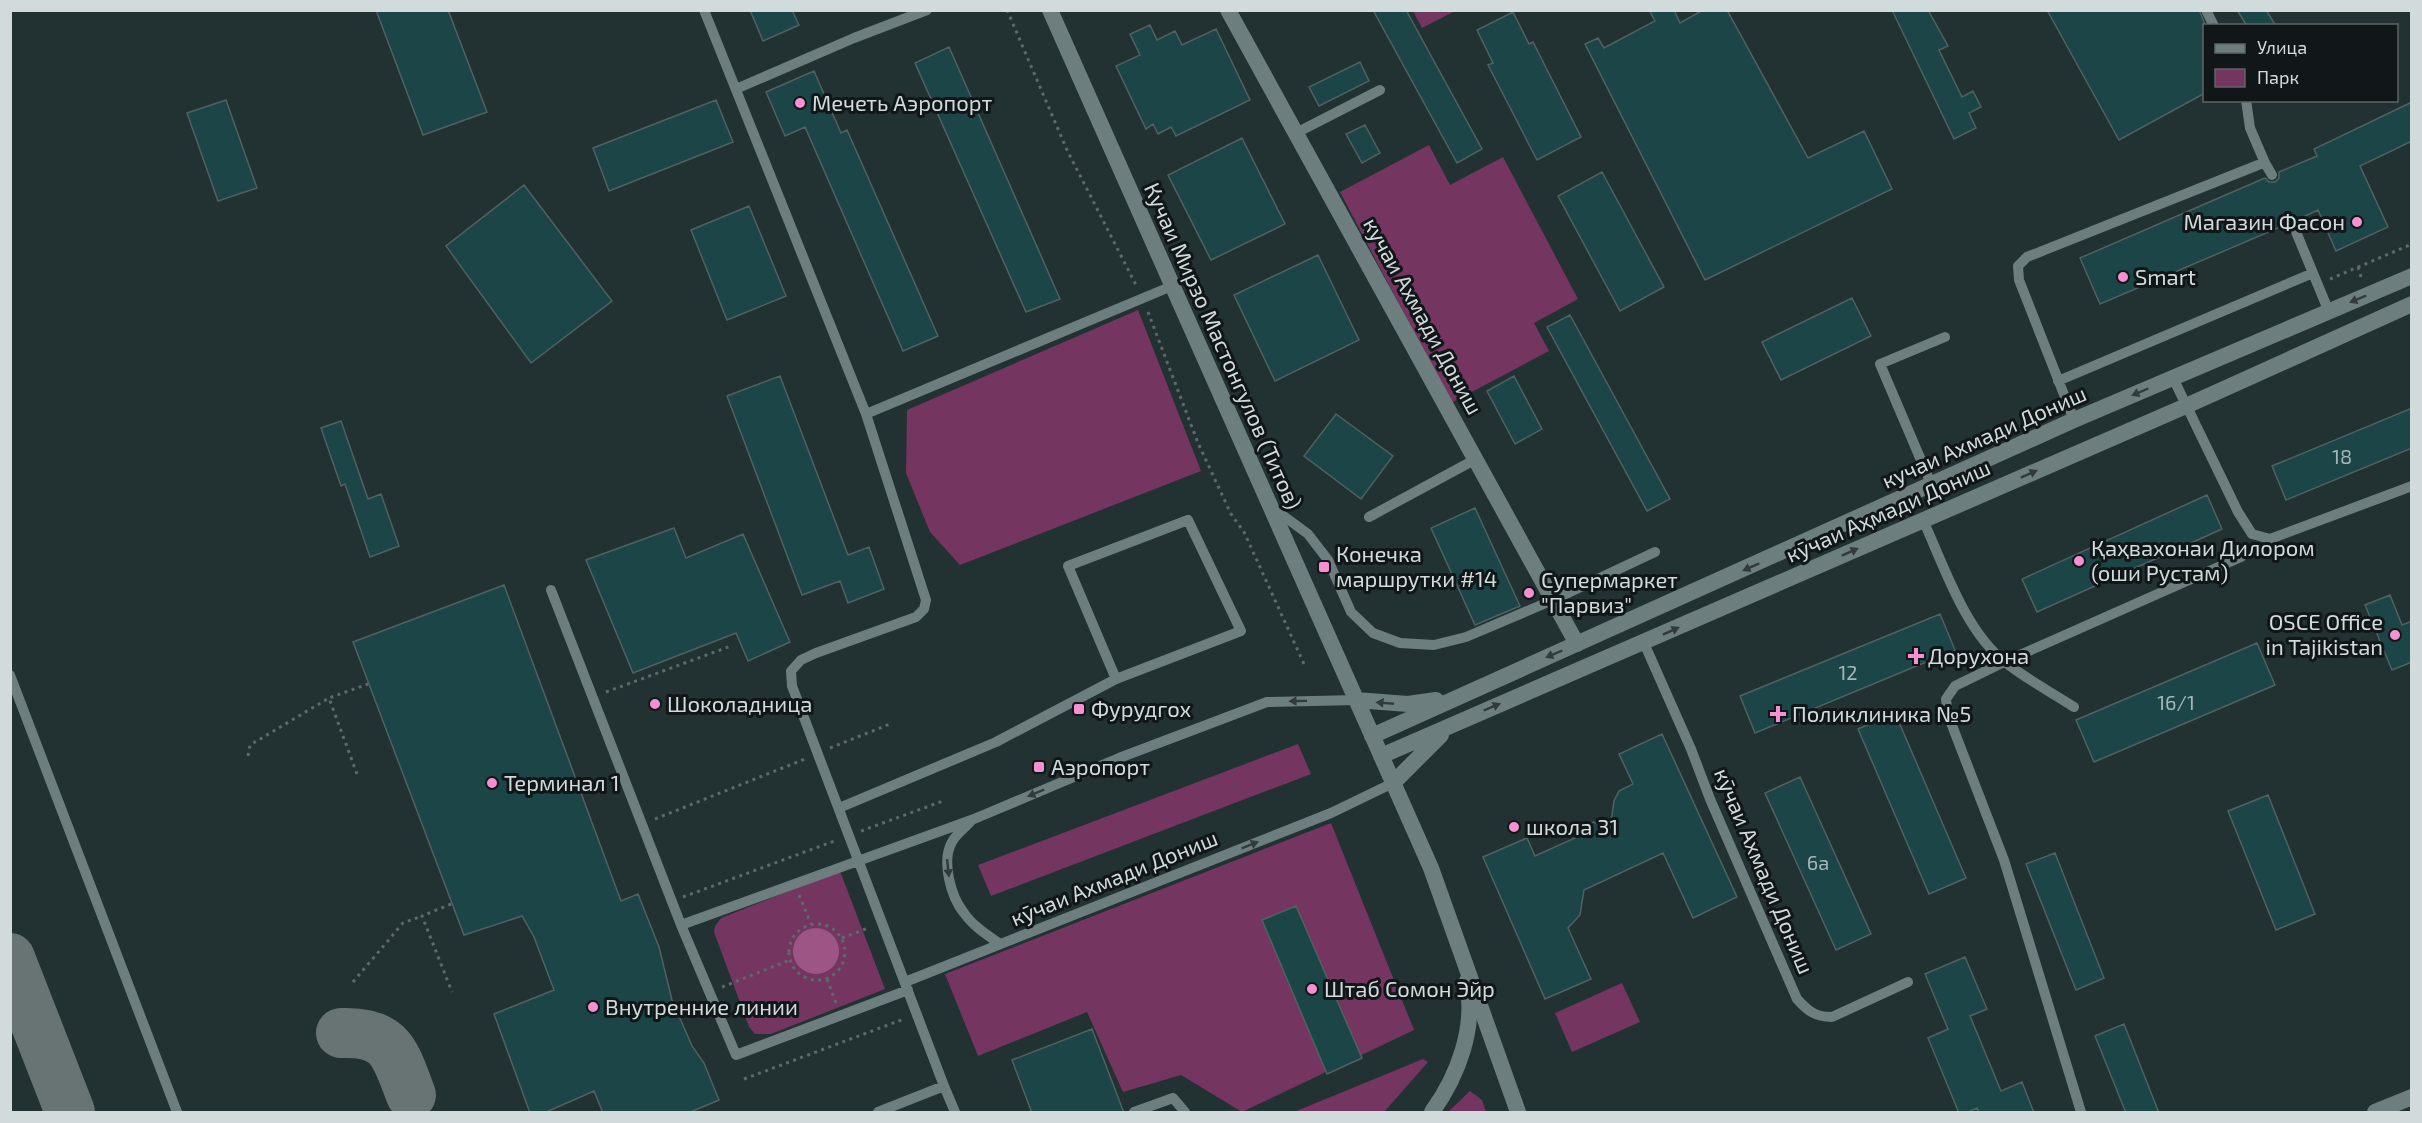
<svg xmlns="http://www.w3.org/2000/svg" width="2422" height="1123" font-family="'Exo 2',sans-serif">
	<rect width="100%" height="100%" fill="#223131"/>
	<path fill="#753561" d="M1413 11H1455L1422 28Z
		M1429 145 1450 185 1503 157 1578 299 1534 323 1549 351 1451 403 1340 192Z
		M1138 310 1201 471 960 565 930 532 906 473 907 410Z
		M1298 744 1311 774 991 896 978 865Z
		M1331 823 1414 1030 1242 1112 1181 1075 1123 1092 1087 1012 978 1056 945 974Z
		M840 871 885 989 771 1034H755L749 1027 714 932 715 926 721 918Z
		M1622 983 1640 1022 1572 1052 1555 1013Z
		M1423 1059 1428 1062 1384 1112H1294Z
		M1470 1091 1482 1100 1486 1112H1448Z"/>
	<path fill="#9d5585" d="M793 951a23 23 0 1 1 46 0a23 23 0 1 1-46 0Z"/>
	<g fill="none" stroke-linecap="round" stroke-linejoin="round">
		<path stroke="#687474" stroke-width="50" d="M10 958 70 1112
			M341 1033C392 1031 395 1054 411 1095"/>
	</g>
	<path fill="#1c4547" stroke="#516162" stroke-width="1.5" d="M376 10H448L487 112 423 135Z
		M750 10H792L799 25 763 41Z
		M1373 10H1406L1482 149 1457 163Z
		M1649 10H1674L1680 23 1703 10H1727L1808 158 1864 131 1892 189 1705 280 1585 44 1598 38 1604 48 1655 21Z
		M1892 10H1928L1948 46 1939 50 1962 97 1973 91 1981 107 1969 113 1976 128 1954 139Z
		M2047 10H2199L2205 24V93L2119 140Z
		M2237 10H2266L2276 26H2247Z
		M1513 12 1529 44 1533 42 1581 137 1537 160 1488 65 1493 63 1477 30Z
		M1150 25 1157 40 1175 31 1182 45 1216 29 1250 100 1176 136 1171 127 1158 134 1153 124 1146 129 1116 66 1140 55 1130 34Z
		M949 47 1060 299 1026 312 915 63Z
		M1360 62 1369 81 1319 106 1309 87Z
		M814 71 841 133 847 130 938 336 903 351 805 127 785 136 766 92Z
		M226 100 257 188 218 201 187 113Z
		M716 100 733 142 609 191 593 148Z
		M2412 102V141L2360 166 2388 227 2336 251 2318 210 2299 219 2290 215 2286 218 2285 225 2100 304 2080 258 2265 178 2269 182H2275L2279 178V172L2317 156 2314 149Z
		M1365 125 1380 153 1362 163 1346 134Z
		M1242 138 1285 224 1211 260 1168 175Z
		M1602 172 1664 287 1620 311 1558 196Z
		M524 185 612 301 531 363 446 246Z
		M749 206 786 296 727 320 691 230Z
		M1318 255 1359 340 1275 381 1234 295Z
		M1852 298 1871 336 1781 380 1762 342Z
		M1570 315 1670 499 1647 511 1547 327Z
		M780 376 848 555 869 547 884 589 848 603 840 581 802 595 727 396Z
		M1514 376 1542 429 1515 444 1487 391Z
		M2412 408V448L2286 500 2272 466Z
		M1336 414 1393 456 1361 499 1304 456Z
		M341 421 368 499 381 494 399 546 370 557 345 484 341 486 321 428Z
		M2207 495 2222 529 2037 612 2022 579Z
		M1475 508 1520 606 1475 625 1431 528Z
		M674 528 686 558 743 534 790 642 748 661 736 633 633 673 586 560Z
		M504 585 621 901 638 894 659 947 672 1000 692 1046 704 1063 719 1100 688 1113H603L594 1091 544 1113H530L494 1014 554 990 534 937 522 916 464 935 353 642Z
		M2390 595 2402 625 2412 621V662L2392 670 2365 605Z
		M1940 614 1955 650 1755 733 1740 696Z
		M2257 643 2275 685 2094 762 2076 720Z
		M1895 713 1966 878 1929 894 1858 729Z
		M1662 734 1737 897 1693 918 1663 853 1584 890 1580 915 1568 928 1591 979 1545 999 1483 857 1527 838 1535 856 1575 838 1578 829 1584 824 1594 822 1610 831 1614 801 1619 791 1633 784 1619 754Z
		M1800 777 1871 934 1836 950 1765 793Z
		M2268 795 2315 914 2276 930 2228 811Z
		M2055 853 2104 978 2076 990 2026 864Z
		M1296 906 1362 1058 1327 1074 1262 920Z
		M1965 957 1987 1009 1970 1016 2001 1091 2022 1082 2034 1113H1979L1977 1108 1966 1113H1959L1928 1038 1948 1029 1925 974Z
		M2124 1024 2159 1113H2126L2095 1036Z
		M1092 1029 1124 1113H1032L1012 1060Z"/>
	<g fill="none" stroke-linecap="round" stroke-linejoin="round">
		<path stroke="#5d6a6a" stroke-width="3" stroke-dasharray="3 4.5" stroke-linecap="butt" d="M1007 10 1067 150 1137 287
			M2358 267 2362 280
			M2330 279 2412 244
			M1148 312 1198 443 1231 514 1244 532 1304 664
			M606 692 731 646
			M830 748 890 724
			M248 756 250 745 329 698
			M357 774 329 698 368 684
			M655 819 805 759
			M861 831 943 801
			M799 895 811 924
			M683 897 837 840
			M451 904 422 916 452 992
			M789 952a28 28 0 1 1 56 0a28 28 0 1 1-56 0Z
			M842 938 868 928
			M827 979 836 1003
			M353 982 403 923 422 916
			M722 987 790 960
			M744 1079 904 1019"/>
		<path stroke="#6d7e7f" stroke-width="10" d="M704 10 866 414 926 600 924 609 916 617 816 653 801 660 791 671 792 686 944 1086 878 1112
			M2206 10 2214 26
			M736 89 854 38 927 10
			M2246 100 2250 128 2265 163
			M1296 133 1380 90
			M2292 222 2329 312
			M2173 378 2238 512 2252 534 2270 539 2412 486
			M2058 381 2313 273
			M866 414 1172 286
			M2074 420 2019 280 2018 266 2027 257 2258 165 2265 163 2272 175
			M1932 486 1880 364 1945 337
			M1274 509 1308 534 1328 560 1351 612 1373 633 1400 643 1434 645 1466 637 1553 600 1655 552
			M1369 517 1476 459
			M1923 520C1944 566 1965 631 2005 662 2026 679 2051 692 2074 707
			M551 590 681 925 736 1055 908 990
			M1644 643 1691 749 1710 799 1797 999C1808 1011 1815 1017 1832 1017L1908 982
			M10 675 177 1112
			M839 808 996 742 1116 679 1241 631 1188 520 1068 566 1116 679
			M971 821C965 828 956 834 952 842 941 861 951 897 964 913 973 926 987 935 1000 944
			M681 925 974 819 1119 758 1267 702 1356 700
			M905 982 1331 813 1393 783
			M944 1086 955 1112
			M1134 1112 1173 1098 1185 1112
			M2081 1112 2004 860 1948 715 1946 699 1955 686 2004 662 2241 557"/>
		<path stroke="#6d7e7f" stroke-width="16" d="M1228 10 1577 644
			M1432 1112C1459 1074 1476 1027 1467 981
			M2375 1112 2412 1097"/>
		<path stroke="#6d7e7f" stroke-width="16" d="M1050 10 1431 868 1518 1112
			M1356 700 1408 704 1436 700
			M1372 736 2074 420 2412 276
			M1381 756 2186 406 2412 304
			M1393 783 1441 735"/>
	</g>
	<defs><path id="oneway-solid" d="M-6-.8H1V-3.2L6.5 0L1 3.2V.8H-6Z" transform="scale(1.5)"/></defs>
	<g fill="#313b3c">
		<use href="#oneway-solid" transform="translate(2358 299) rotate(157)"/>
		<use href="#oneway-solid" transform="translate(2140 392) rotate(157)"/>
		<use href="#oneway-solid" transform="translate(2029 474) rotate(-24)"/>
		<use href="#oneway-solid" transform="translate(1850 552) rotate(-24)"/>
		<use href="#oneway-solid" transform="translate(1751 567) rotate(156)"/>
		<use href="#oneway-solid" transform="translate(1671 631) rotate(-24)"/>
		<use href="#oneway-solid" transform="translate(1554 654) rotate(157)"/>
		<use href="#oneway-solid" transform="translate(1298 701) rotate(179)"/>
		<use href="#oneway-solid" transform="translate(1385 703) rotate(-175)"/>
		<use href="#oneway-solid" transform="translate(1492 707) rotate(-23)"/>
		<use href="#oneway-solid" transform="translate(1036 793) rotate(157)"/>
		<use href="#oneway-solid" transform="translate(1250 845) rotate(-22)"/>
		<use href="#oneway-solid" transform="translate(948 868) rotate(84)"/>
	</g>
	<g fill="#f591d2" stroke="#111718" stroke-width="2">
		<circle cx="800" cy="103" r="6"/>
		<circle cx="2357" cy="222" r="6"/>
		<circle cx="2123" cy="277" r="6"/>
		<circle cx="2079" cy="561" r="6"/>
		<rect x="1318" y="561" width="12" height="12" rx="3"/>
		<circle cx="1529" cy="593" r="6"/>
		<circle cx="2395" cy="635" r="6"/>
		<path d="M1913 647h6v6h6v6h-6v6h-6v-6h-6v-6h6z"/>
		<circle cx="655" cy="704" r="6"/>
		<rect x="1073" y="703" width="12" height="12" rx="3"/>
		<path d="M1775 705h6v6h6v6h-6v6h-6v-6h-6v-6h6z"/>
		<rect x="1033" y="761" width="12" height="12" rx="3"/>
		<circle cx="492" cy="783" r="6"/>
		<circle cx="1514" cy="827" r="6"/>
		<circle cx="1312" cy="989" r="6"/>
		<circle cx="593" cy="1007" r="6"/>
	</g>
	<g text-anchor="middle" stroke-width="6" stroke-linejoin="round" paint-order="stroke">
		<g font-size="20" fill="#a4b6b7">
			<text x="2342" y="464">18</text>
			<text x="1848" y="680">12</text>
			<text x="2176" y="710">16/1</text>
			<text x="1818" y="870">6а</text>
		</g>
		<g font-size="22" fill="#d2dbdc" stroke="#111718" text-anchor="start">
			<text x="812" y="111">Мечеть Аэропорт</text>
			<text x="2345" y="230" text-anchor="end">Магазин Фасон</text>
			<text x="2135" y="285">Smart</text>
			<text x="2091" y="556">Қаҳвахонаи Дилором<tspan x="2091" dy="25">(оши Рустам)</tspan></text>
			<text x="1336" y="562">Конечка<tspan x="1336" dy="25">маршрутки #14</tspan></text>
			<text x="1541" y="588">Супермаркет<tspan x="1541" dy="25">"Парвиз"</tspan></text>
			<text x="2383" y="630" text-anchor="end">OSCE Office<tspan x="2383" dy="25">in Tajikistan</tspan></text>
			<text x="1928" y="664">Дорухона</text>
			<text x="667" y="712">Шоколадница</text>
			<text x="1091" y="717">Фурудгох</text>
			<text x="1792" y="722">Поликлиника №5</text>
			<text x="1051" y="775">Аэропорт</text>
			<text x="504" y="791">Терминал 1</text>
			<text x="1526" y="835">школа 31</text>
			<text x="1324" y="997">Штаб Сомон Эйр</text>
			<text x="605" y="1015">Внутренние линии</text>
		</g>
		<g font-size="22" fill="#d2dbdc" stroke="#111718">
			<text transform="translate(1423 316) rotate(61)" y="8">кучаи Ахмади Дониш</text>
			<text transform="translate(1223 346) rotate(66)" y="8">Кучаи Мирзо Мастонгулов (Титов)</text>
			<text transform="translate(1984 437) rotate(-24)" y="8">кучаи Ахмади Дониш</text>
			<text transform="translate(1888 511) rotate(-24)" y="8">кӯчаи Аҳмади Дониш</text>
			<text transform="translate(1764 871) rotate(67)" y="8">кӯчаи Ахмади Дониш</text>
			<text transform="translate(1114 878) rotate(-22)" y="8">кӯчаи Ахмади Дониш</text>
		</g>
	</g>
	<rect width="2422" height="1123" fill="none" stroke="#d2dbdc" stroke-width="24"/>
	<rect x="2203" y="24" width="195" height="78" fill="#111718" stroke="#5e6566" stroke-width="1.5"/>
	<rect x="2215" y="44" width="30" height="9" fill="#6d7e7f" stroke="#5e6566" stroke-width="1.5"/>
	<text x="2257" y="54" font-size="18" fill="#d2dbdc">Улица</text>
	<rect x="2215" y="69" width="30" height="18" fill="#753561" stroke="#5e6566" stroke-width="1.5"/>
	<text x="2257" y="84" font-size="18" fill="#d2dbdc">Парк</text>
</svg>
